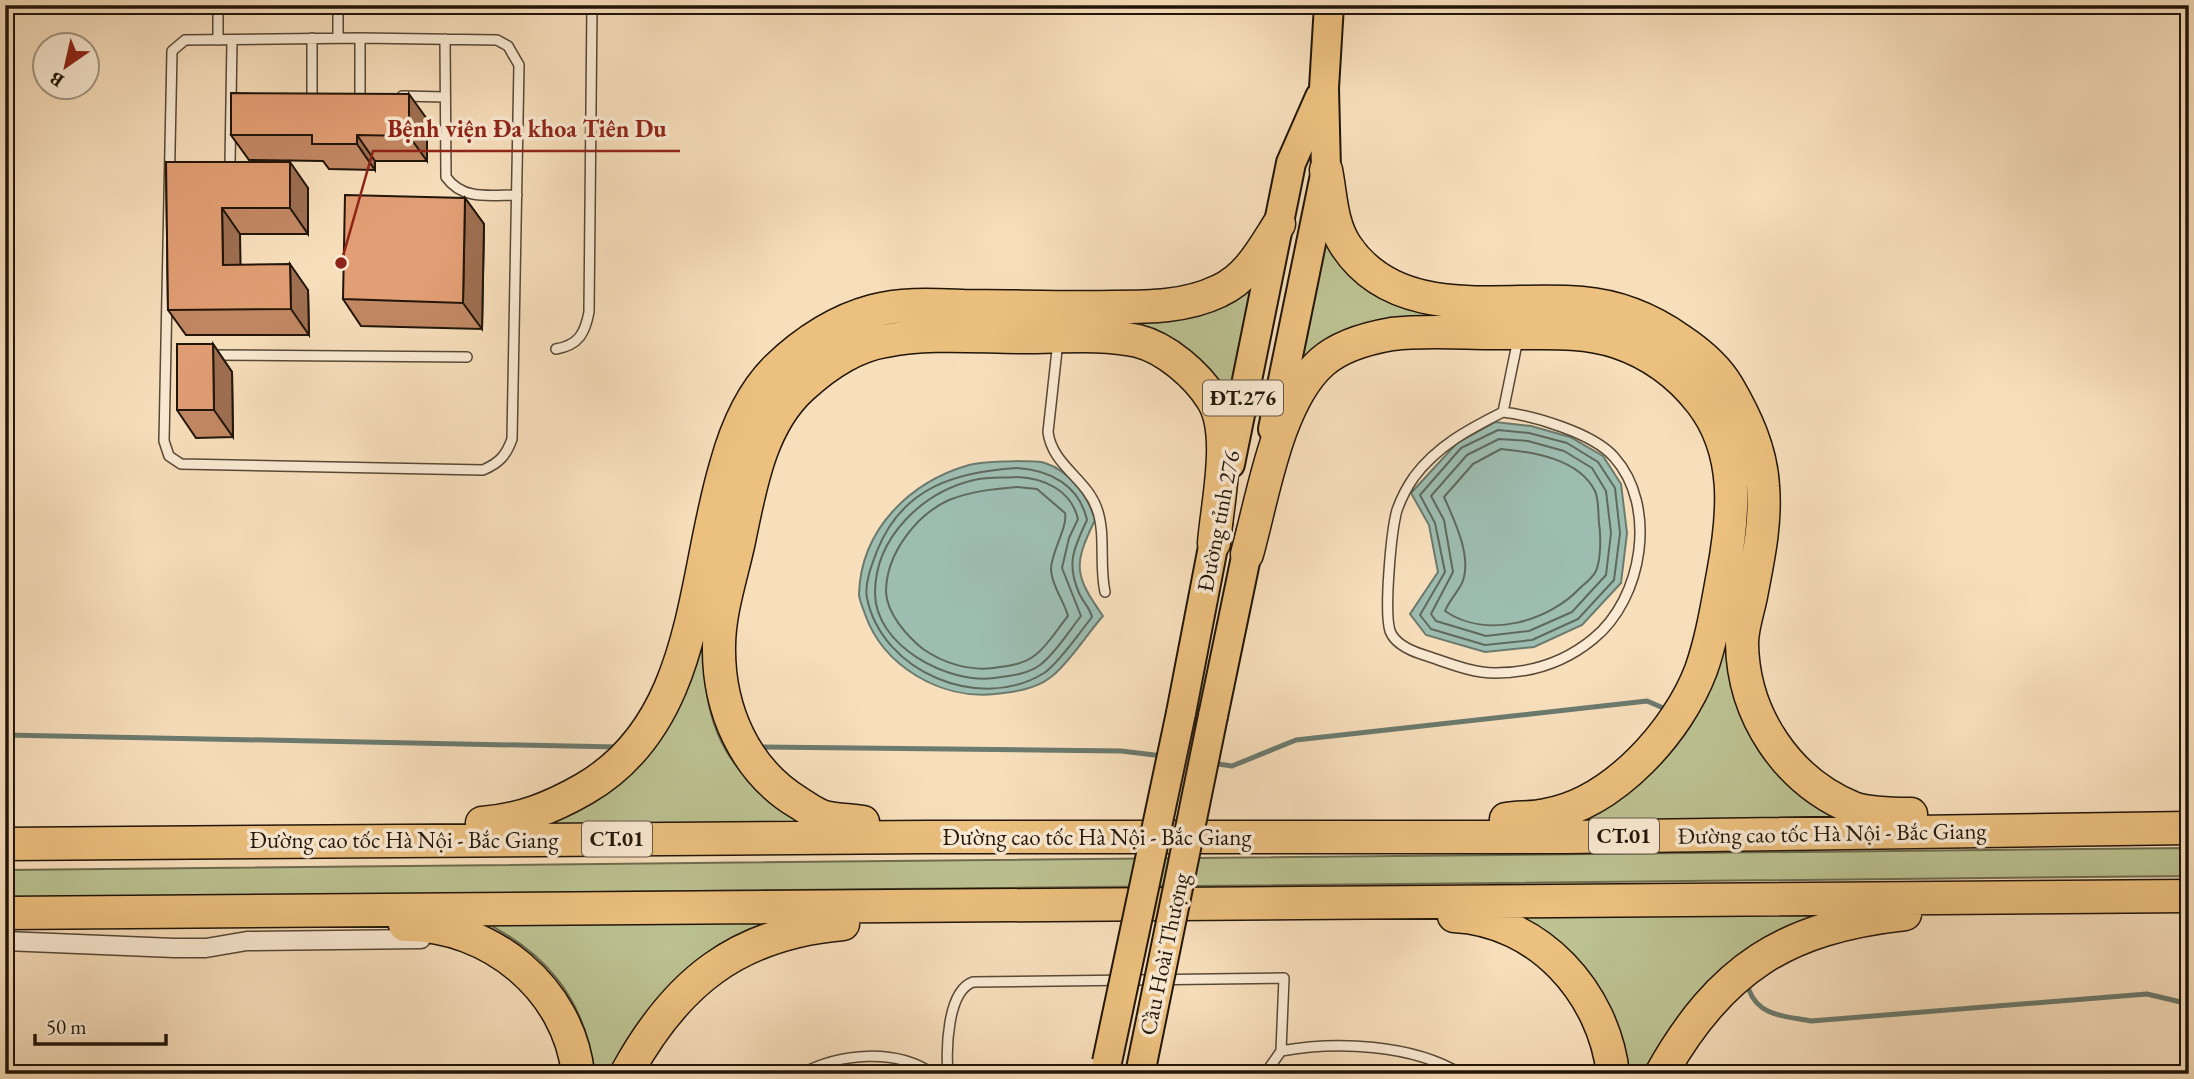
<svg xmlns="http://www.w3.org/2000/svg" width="2194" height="1079" font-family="'EB Garamond',serif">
	<rect width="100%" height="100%" fill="#f8dfbc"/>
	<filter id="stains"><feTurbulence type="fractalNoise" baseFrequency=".00286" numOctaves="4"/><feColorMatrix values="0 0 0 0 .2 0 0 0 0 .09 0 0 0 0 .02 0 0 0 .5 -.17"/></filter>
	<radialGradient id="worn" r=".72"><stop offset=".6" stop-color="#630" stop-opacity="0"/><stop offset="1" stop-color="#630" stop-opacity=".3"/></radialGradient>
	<path fill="#bcc292" stroke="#6e6c4e" stroke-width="2" d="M1322 234 1441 314 1414 319 1294 374Z
		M1258 281 1234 420 1104 321Z
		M1728 633 1734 679 1853 826 1551 830 1574 819Z
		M702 635C708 651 704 676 707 694 718 766 760 796 821 828L514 830C533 825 555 822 572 813 644 776 682 712 702 635Z
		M2189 848V876L5 898V870Z
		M1861 913 1809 927 1648 1074H1621L1618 1045 1497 915Z
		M783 916C713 959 641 991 611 1074H595C585 997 544 950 476 918Z"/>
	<path fill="#9dbdb1" stroke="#6b7a6e" stroke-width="2" d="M1495 422 1531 426 1570 437 1603 456 1621 484 1627 533 1621 583 1582 625 1534 647 1485 652 1426 635 1410 614 1438 572 1429 525 1411 493 1457 443Z
		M1017 461C1025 462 1037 460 1045 463 1070 471 1088 496 1095 520 1073 565 1074 575 1103 616 1086 635 1070 662 1051 677 1036 689 1014 692 995 694 941 700 883 666 865 614 863 608 859 600 859 594 861 529 910 482 969 465 984 461 1002 462 1017 461Z"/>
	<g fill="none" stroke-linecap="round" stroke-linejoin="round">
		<path stroke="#5f695d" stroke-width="2" d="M1498 430 1529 433 1567 443 1598 462 1615 488 1620 533 1614 580 1578 619 1532 640 1485 645 1431 629 1420 615 1445 572 1435 523 1420 495 1461 448Z
			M1499 439 1528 441 1564 451 1592 468 1606 491 1611 533 1606 575 1572 612 1529 631 1486 636 1436 621 1431 614 1453 572 1444 520 1431 496 1467 455Z
			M1501 449C1534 452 1579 459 1595 491 1599 500 1598 513 1599 523 1601 536 1601 559 1596 571 1593 577 1586 583 1581 587 1550 621 1487 640 1445 611 1449 601 1457 593 1462 583 1473 557 1454 520 1444 497L1473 464Z
			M1017 468C1050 470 1079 485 1087 520 1074 548 1066 563 1079 593 1083 602 1090 608 1092 617 1080 632 1059 663 1044 673 980 713 882 672 867 598 864 584 872 564 877 551 902 488 954 472 1017 468Z
			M1017 477C1044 478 1071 490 1078 519L1069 538 1062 568 1081 616C1069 631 1055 654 1040 665 1026 675 1009 676 994 678 948 684 875 646 875 593 875 537 923 492 974 480 987 477 1003 478 1017 477Z
			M1017 487 1037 489 1065 513C1068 526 1052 551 1051 568 1051 584 1064 601 1068 616 1058 628 1047 647 1034 656 1022 665 1007 666 993 668 969 671 943 663 923 649 907 636 887 614 886 592 886 554 916 515 949 500 972 491 993 489 1017 487Z"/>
		<path stroke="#6b7a6e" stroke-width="5" d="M5 735 618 747
			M757 747 1121 751 1163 756
			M1211 763 1232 766 1296 740 1647 701 1668 710
			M1749 990C1759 1017 1786 1016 1811 1021L2147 994 2189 1004"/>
		<g stroke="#574836" stroke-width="12">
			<path id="lane" d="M218 5V40
				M338 5V38
				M360 38 497 40 508 46 519 65 512 439C506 456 499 463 483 470L181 464 169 456 164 441 172 51 185 40Z
				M445 39 446 177C463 201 491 195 517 195
				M312 95V38
				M360 96V38
				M402 96 445 97
				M230 164 232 40
				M1058 341 1048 432C1052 465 1087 479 1097 509 1106 534 1099 565 1105 592
				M556 349C579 345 585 333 589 312L592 5
				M210 355 467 357
				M1503 412C1534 416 1593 433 1614 457 1658 506 1643 599 1593 639 1565 662 1532 673 1495 673 1471 673 1446 662 1424 655 1411 651 1395 644 1390 631 1384 611 1391 532 1397 510 1401 499 1407 487 1414 477 1437 446 1469 429 1503 412L1518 339
				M1281 1051C1336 1041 1412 1044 1461 1074
				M801 1074C840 1053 896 1048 933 1074
				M948 1074C946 1050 947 991 973 982L1284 978 1281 1051 1265 1074"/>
		</g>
		<g stroke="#574836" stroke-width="21">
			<path id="street" d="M5 941 174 948H206L247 941 421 939"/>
		</g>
		<g stroke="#211509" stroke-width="32">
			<path id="primary" d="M1273 429 1326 170 1324 88 1329 5
				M1230 464 1291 163 1320 97
				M1181 713 1218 521
				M1213 716 1251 533"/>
		</g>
		<g stroke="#211509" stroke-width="35">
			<path id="highway" d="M1326 170C1331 195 1331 224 1346 246 1398 324 1503 296 1582 303 1618 306 1650 319 1680 340 1698 352 1717 368 1728 387 1746 418 1761 450 1763 486 1766 524 1758 559 1751 596 1748 611 1742 628 1742 643 1743 715 1787 781 1853 808 1870 814 1893 814 1911 814
				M1247 554C1263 497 1277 402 1322 362 1340 346 1369 338 1392 334 1426 330 1462 333 1496 333 1534 334 1580 329 1617 342 1650 353 1679 374 1701 402 1740 452 1734 515 1723 574 1717 606 1712 639 1701 670 1678 731 1614 803 1546 815 1533 818 1519 817 1506 819
				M863 822C850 820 836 820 824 817 815 814 807 808 799 803 744 770 718 708 719 646 719 612 732 574 739 541 750 488 760 425 802 387 825 366 854 346 885 341 930 332 979 337 1025 337 1062 337 1102 333 1138 341 1166 348 1197 375 1212 399 1234 432 1217 504 1214 543
				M482 823C520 820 551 808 584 789 699 723 692 578 726 465 735 432 751 394 776 369 803 343 836 321 873 311 902 303 934 305 964 306 1013 306 1063 308 1113 307 1149 307 1186 307 1219 291 1248 278 1263 249 1279 224
				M5 844 928 837H1567L2189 828
				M5 913 2189 896
				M1454 916C1539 920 1604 993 1613 1074
				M405 925C490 924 569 989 578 1074
				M626 1074C676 982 738 933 843 924
				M1661 1074C1720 969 1785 927 1905 914"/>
		</g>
		<use href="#lane" stroke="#faead3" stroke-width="9"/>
		<use href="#street" stroke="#faead3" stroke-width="18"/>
		<use href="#primary" stroke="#ecc07e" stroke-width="28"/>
		<use href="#highway" stroke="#ecc07e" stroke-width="32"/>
		<g stroke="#211509" stroke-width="32" stroke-linecap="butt">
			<path id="primary-bridge" d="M1107 1062 1181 713
				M1141 1069 1213 716"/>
		</g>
		<use href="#primary-bridge" stroke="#ecc07e" stroke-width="28"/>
	</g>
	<path fill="#c28864" stroke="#211509" stroke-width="2" d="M427 119V161H375V170L329 169 323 161 249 160 231 135Z
		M166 162 308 188V234H240V265L308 290 309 335H186L168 310Z
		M465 198 484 224 482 329 361 326 343 299Z
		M213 344 232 372 233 437 196 438 177 410Z"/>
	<path fill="#9e6f51" stroke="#211509" stroke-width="2" d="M409 94 427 119V161L409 136Z
		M357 135 375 161V170L357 144Z
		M290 162 308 188V234L290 208Z
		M465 198 484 224 482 329 463 303Z
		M222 208 240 234 241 290 223 265Z
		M290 264 308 290 309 335 291 309Z
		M213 344 232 372 233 437 214 410Z"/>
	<path fill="#e29e74" stroke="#211509" stroke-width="2" d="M231 93 409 94V136L357 135V144H312V135H231Z
		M166 162H290V208H222L223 265 290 264 291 309 168 310Z
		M345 195 465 198 463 303 343 299Z
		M177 344H213L214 410H177Z"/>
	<g text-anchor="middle" stroke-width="7" stroke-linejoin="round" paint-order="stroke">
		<g fill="#faead3" stroke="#625546" stroke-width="2">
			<rect x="1203" y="380.5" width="80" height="35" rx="5"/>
			<rect x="1589" y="818.5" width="70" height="35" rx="5"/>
			<rect x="582" y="821.5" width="70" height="35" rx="5"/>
		</g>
		<g font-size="21" font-weight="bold" fill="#211509">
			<text x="1243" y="405">ĐT.276</text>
			<text x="1624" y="843">CT.01</text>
			<text x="617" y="846">CT.01</text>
		</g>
		<g font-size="23" fill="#211509" stroke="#faead3">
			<text transform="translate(1218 521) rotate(-79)" y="8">Đường tỉnh 276</text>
			<text transform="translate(1832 833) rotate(-1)" y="8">Đường cao tốc Hà Nội - Bắc Giang</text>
			<text x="1097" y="845">Đường cao tốc Hà Nội - Bắc Giang</text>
			<text x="404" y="848">Đường cao tốc Hà Nội - Bắc Giang</text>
			<text transform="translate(1164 954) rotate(-78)" y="8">Cầu Hoài Thượng</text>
		</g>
	</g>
	<path fill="none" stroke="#8f2418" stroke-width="2.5" d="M341 263L373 151H680"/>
	<circle fill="#8f2418" stroke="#faead3" stroke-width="2.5" cx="341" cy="263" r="7"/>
	<g font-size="24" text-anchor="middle" font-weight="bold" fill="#8f2418" stroke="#faead3" stroke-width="7" stroke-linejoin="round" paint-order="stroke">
		<text x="527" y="137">Bệnh viện Đa khoa Tiên Du</text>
	</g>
	<rect width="2194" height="1079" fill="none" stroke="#f8dfbc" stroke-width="28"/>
	<rect x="7" y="7" width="2180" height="1065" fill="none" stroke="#211509" stroke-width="3.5"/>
	<rect x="14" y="14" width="2166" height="1051" fill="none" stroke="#211509" stroke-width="2"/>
	<g transform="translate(66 66) rotate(214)"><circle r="33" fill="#faead3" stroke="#a39582" stroke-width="2"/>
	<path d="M0-5L12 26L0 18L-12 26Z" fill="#8f2418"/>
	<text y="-10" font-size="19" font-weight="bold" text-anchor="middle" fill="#211509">B</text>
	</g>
	<path d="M35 1034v10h131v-10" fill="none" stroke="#211509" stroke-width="3.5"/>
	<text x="46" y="1034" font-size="21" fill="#211509" stroke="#faead3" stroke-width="5" paint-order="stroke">50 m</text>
	<rect width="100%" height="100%" filter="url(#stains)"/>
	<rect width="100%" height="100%" fill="url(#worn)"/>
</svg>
